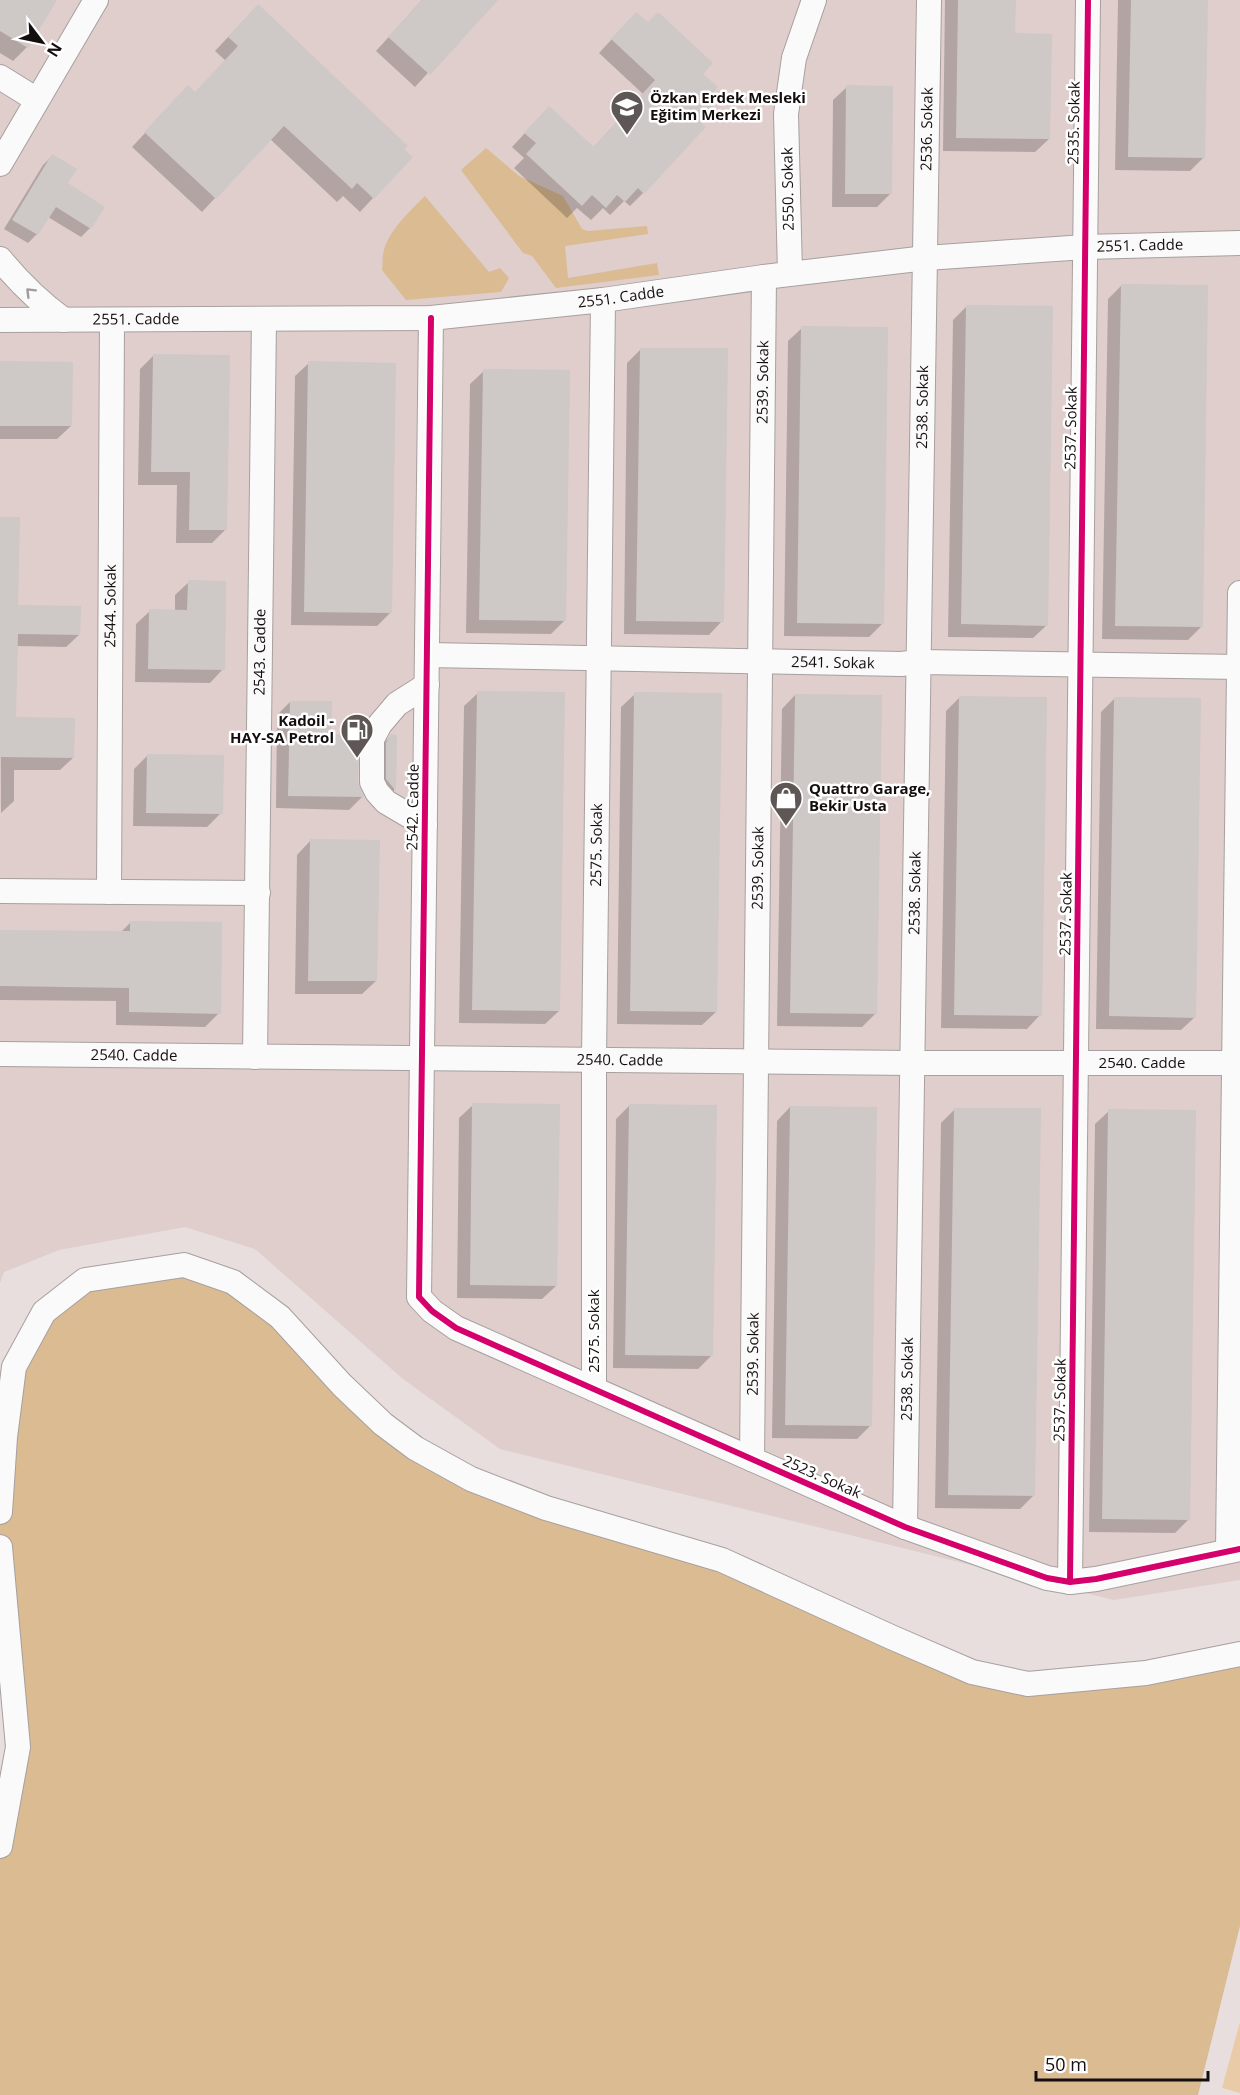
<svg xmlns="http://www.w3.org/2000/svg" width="1240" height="2095" font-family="'Open Sans',sans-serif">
	<rect width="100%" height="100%" fill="#e7dedd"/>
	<path fill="#dfcecc" d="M0 0H1240V1580L1114 1600 500 1449 403 1379 255 1249 185 1227 59 1250 4 1272 0 1283Z"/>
	<path fill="#e9cba7" d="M1240 2022V2093L1222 2088Z"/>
	<path fill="#dbbb92" d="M486 148 519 176 563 196 582 229 588 231 647 226 648 234 565 246 568 278 657 263 659 275 556 288 532 256 523 253 461 170Z
		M425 196 489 272 500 268 509 278 501 292 406 300 382 270C383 264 382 256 384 250 390 229 410 211 425 196Z
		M184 1265 233 1282 415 1448 1028 1684 1240 1654V1926L1198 2095H0V1846L18 1747 0 1547V1512L14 1367 85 1280Z"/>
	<path fill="#0003" d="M0 0H55L27 47 13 61 0 53Z
		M422 0H495L415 87 376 51Z
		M945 0H1014V35L1049 139 1035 152 943 151Z
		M1118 0H1206L1204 157 1190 171 1115 170Z
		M244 20 373 198 360 212 343 196 337 202 270 139 202 212 132 147 175 101 195 94 226 61 215 51Z
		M623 27 701 74 704 100 643 193 630 206 624 201 610 215 603 208 591 220 577 208 567 218 514 168 524 158 512 147 536 121 593 148 643 94 599 53Z
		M847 87 890 194 877 207H832L833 100Z
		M52 156 90 228 81 237 48 217 37 234 28 243 4 229 43 165Z
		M1121 286 1201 627 1188 640 1102 639 1108 299Z
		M966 307 1047 625 1033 638 948 637 953 320Z
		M802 328 883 623 869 637 784 636 788 341Z
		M641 349 722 621 709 635 624 634 627 363Z
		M154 355 226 529 212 543H176L177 485H138L140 369Z
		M0 363 71 426 57 439H0Z
		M309 363 390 613 377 626 291 625 295 376Z
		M484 371 565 620 551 634 466 633 470 384Z
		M0 519 17 607 79 635 66 647 16 646 15 718 73 758 60 770H14V801L1 813Z
		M189 582 223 669 210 683 135 682 136 624 150 611H175V595Z
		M478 693 559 1011 545 1024 459 1023 464 706Z
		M635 694 716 1012 702 1025 617 1024 621 707Z
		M795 695 876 1013 862 1027 777 1026 782 709Z
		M960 697 1040 1015 1027 1029 941 1028 946 711Z
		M1114 699 1195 1017 1181 1030 1096 1029 1101 712Z
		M290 702 356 782 362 797 349 810 276 808 277 715Z
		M391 736H395L394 791 382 803 377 750Z
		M148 755 221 813 207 827 133 826 134 769Z
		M310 841 376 981 362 994H295L297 855Z
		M131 922 219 1013 205 1027 116 1025V1001L0 1000V931L120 933Z
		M473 1105 556 1286 542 1299 457 1298 459 1118Z
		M630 1105 712 1355 698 1369 613 1368 616 1119Z
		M790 1107 871 1425 857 1439 772 1438 777 1121Z
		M955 1109 1034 1495 1020 1509 935 1508 941 1123Z
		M1109 1111 1188 1520 1175 1533 1089 1532 1095 1124Z"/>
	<path fill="#cec8c6" d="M0 0H57L28 48 0 31Z
		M422 0H498L430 75 388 37Z
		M958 0H1016L1015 33 1052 34 1050 139 956 138Z
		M1131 0H1208L1205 158 1128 157Z
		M258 4 408 146 404 149 413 157 374 199 357 183 352 189 284 126 216 199 144 132 188 85 195 92 238 46 228 37Z
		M636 12 648 22 658 12 713 63 703 74 718 87 706 100 713 106 700 121 706 127 644 194 638 188 625 202 617 195 606 208 592 195 582 206 526 154 536 143 524 133 549 106 594 147 655 80 611 39Z
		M846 85 893 86 892 194H845Z
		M52 154 77 169 68 183 105 207 91 229 56 207 38 235 12 220Z
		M1121 284 1208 285 1203 627 1115 626Z
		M966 305 1053 306 1048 626 961 624Z
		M801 326 888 327 884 624 797 623Z
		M640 348H728L724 622 636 621Z
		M153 354 230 355 227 530H189L190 472H151Z
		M0 361 73 362 72 426H0Z
		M308 361 396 363 392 613 304 612Z
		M483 369 570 370 566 621 479 620Z
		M0 517H20L18 605 81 606 80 635 18 634 16 717 75 718 74 758 0 757Z
		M188 580 226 581 225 670 148 669 149 609 187 610Z
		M477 691 565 692 560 1011 472 1010Z
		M634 692 722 693 717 1012 630 1011Z
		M795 694 882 695 877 1014 790 1013Z
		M959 696 1047 697 1042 1016 954 1015Z
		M1114 697 1201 698 1196 1018 1109 1016Z
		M290 701H332L331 734H359L358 782 364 797 288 796Z
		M391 734 397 735 396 791 386 779V743Z
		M147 754 224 755 223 814 146 813Z
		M310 839 380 840 377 981H308Z
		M130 921 222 922 221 1014 129 1012V988L0 986V930L130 931Z
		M472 1103 560 1104 557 1286 470 1285Z
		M629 1104 717 1105 713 1356 625 1355Z
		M790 1106 877 1107 872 1426 785 1425Z
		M954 1108H1041L1035 1496 948 1495Z
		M1108 1109 1196 1110 1190 1520 1102 1519Z"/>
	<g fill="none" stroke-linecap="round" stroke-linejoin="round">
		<g stroke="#a7a09f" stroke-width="26">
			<g id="minor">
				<path d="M0 77 37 100"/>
				<path d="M0 164 96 0"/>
				<path d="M0 259C19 282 39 302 64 320"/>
				<path d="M790 273 786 114 794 58 814 0"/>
				<path d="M431 318 419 1297 432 1311 456 1328 905 1527 1047 1578 1070 1582 1096 1579 1240 1549"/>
				<path id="s1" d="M0 320 431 318 603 300 764 277 926 258 1085 247 1240 243"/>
				<path id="s2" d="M427 655 901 664 920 662 1240 667"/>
				<path d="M425 825 386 802 377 792 372 782V739L380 724 397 704 427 685"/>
				<path d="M0 891 258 893"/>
				<path id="s3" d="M109 892 112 320"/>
				<path id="s4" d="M0 1054 913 1063H1240"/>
				<path id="s5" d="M255 1057 264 319"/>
				<path id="s6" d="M594 1389V1060L603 300"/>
				<path id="s7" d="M752 1459 764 277"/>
				<path d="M0 1512 5 1437 14 1367 44 1312 85 1280 184 1265 233 1282 280 1317 342 1385 383 1424 415 1448 471 1479 546 1508 722 1560 891 1637 972 1672 1028 1684 1146 1673 1240 1654"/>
				<path id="s8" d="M905 1527 929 0"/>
				<path d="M0 1547 18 1747 0 1846"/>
				<path d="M1228 1551 1240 593"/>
				<path d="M1070 1582 1088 0"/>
			</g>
		</g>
		<use href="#minor" stroke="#fbfafa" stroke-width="24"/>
		<g stroke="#fff" stroke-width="10">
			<path id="cycleway" d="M431 318 419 1297 432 1311 456 1328 905 1527 1047 1578 1070 1582 1096 1579 1240 1549
				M1070 1582 1088 0"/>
		</g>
		<use href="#cycleway" stroke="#d6006c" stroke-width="6"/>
	</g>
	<defs><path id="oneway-chevron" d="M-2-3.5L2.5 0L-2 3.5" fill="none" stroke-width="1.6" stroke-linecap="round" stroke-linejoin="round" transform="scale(1.5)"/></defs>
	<use stroke="#9f9c9c" href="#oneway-chevron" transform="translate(30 292) rotate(-135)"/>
	<defs>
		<g id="school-pin" transform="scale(1.725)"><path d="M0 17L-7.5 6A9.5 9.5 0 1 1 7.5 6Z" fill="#5e5756" stroke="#fff"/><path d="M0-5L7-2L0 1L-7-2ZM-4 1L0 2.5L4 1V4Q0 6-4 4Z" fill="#fff"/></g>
		<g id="fuel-pin" transform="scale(1.725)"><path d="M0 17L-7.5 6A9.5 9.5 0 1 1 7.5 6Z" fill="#5e5756" stroke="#fff"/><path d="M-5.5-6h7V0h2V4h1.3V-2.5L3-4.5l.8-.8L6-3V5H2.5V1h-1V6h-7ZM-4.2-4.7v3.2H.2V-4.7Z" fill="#fff"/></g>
		<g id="shop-pin" transform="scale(1.725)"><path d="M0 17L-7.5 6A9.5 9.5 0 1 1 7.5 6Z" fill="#5e5756" stroke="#fff"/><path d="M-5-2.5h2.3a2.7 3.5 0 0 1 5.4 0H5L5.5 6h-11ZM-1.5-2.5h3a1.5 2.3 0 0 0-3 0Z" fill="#fff"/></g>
	</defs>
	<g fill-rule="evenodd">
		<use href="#school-pin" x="627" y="107"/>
		<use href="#fuel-pin" x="357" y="730"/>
		<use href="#shop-pin" x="786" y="798"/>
	</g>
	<g text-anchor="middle" stroke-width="5" stroke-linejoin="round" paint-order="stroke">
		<g font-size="15" font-weight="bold" fill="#140f0e" stroke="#fff" text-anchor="start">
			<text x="650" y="103">Özkan Erdek Mesleki<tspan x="650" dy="17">Eğitim Merkezi</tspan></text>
			<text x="334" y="726" text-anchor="end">Kadoil -<tspan x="334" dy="17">HAY-SA Petrol</tspan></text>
			<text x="809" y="794">Quattro Garage,<tspan x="809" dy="17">Bekir Usta</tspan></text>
		</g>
		<g font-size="15" fill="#140f0e" stroke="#fff">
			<text transform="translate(1074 123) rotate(-89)" y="5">2535. Sokak</text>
			<text dy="5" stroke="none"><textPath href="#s8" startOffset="1398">2536. Sokak</textPath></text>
			<text transform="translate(788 189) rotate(-91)" y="5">2550. Sokak</text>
			<text dy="5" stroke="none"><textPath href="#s1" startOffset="1144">2551. Cadde</textPath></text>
			<text dy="5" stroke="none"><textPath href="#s1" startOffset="622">2551. Cadde</textPath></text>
			<text dy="5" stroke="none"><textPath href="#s1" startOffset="136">2551. Cadde</textPath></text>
			<text dy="5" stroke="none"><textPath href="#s7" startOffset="1077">2539. Sokak</textPath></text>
			<text dy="5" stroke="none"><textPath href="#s8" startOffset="1120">2538. Sokak</textPath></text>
			<text transform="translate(1071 428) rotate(-89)" y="5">2537. Sokak</text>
			<text dy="5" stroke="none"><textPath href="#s3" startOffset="286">2544. Sokak</textPath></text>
			<text dy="5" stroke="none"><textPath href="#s5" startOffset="405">2543. Cadde</textPath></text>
			<text dy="5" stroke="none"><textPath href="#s2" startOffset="406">2541. Sokak</textPath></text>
			<text transform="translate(413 807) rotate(-89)" y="5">2542. Cadde</text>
			<text dy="5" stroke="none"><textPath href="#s6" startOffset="544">2575. Sokak</textPath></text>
			<text dy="5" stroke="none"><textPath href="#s7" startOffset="591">2539. Sokak</textPath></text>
			<text dy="5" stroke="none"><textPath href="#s8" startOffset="634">2538. Sokak</textPath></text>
			<text transform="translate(1066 914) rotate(-89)" y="5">2537. Sokak</text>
			<text dy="5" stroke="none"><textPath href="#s4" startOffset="134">2540. Cadde</textPath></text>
			<text dy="5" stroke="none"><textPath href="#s4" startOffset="620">2540. Cadde</textPath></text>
			<text dy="5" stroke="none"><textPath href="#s4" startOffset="1142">2540. Cadde</textPath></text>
			<text transform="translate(594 1331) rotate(-90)" y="5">2575. Sokak</text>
			<text dy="5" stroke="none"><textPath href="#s7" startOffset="105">2539. Sokak</textPath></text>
			<text dy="5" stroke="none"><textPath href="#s8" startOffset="148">2538. Sokak</textPath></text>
			<text transform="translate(1060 1400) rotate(-89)" y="5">2537. Sokak</text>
			<text transform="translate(822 1477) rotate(24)" y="5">2523. Sokak</text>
		</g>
	</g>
	<g transform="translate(42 42) rotate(122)" stroke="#ffffff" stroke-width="4.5" paint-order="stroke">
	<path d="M0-4.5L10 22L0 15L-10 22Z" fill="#140f0e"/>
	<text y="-9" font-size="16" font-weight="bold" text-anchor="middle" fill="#140f0e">N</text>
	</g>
	<path d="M1036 2071v9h172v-9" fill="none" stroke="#140f0e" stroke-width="3"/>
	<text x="1045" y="2071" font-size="18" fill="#140f0e" stroke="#ffffff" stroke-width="4.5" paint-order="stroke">50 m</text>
</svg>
